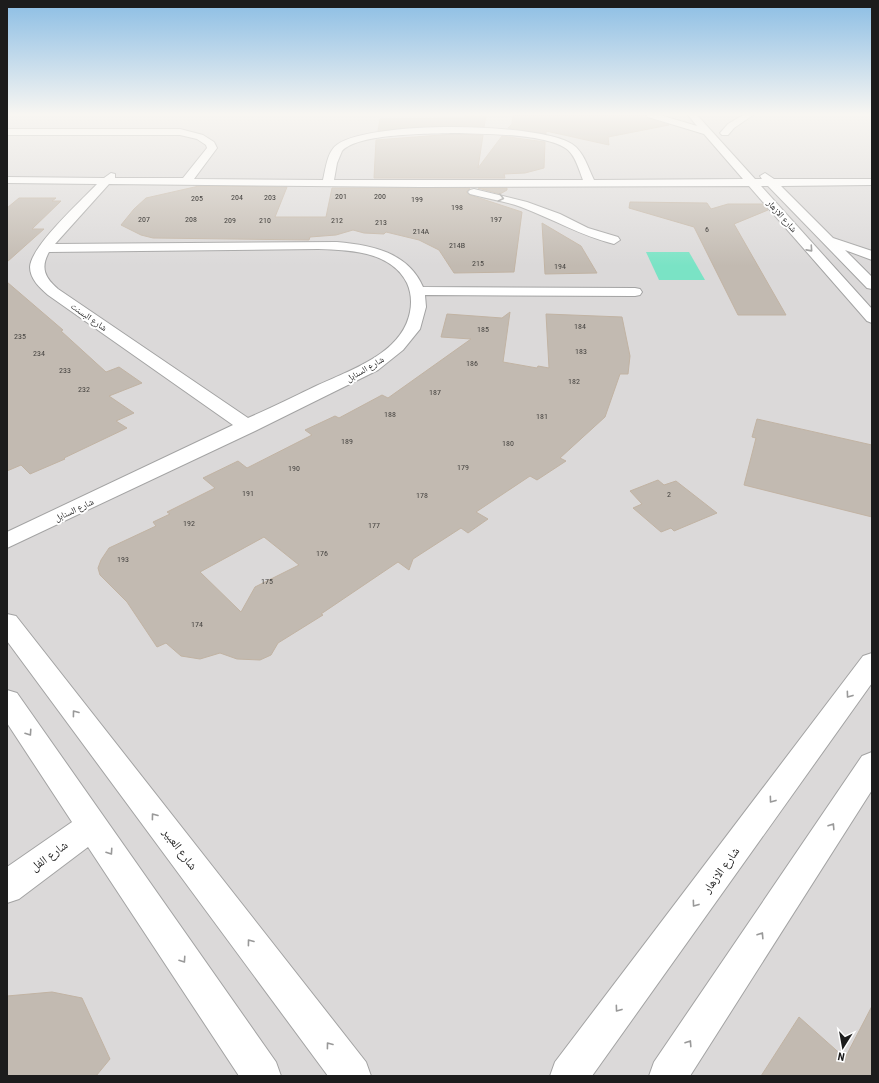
<svg xmlns="http://www.w3.org/2000/svg" width="879" height="1083" font-family="'Roboto Condensed','Noto Naskh Arabic',sans-serif">
	<rect width="100%" height="100%" fill="#efece1"/>
	<path fill="#dbd9d9" d="M7 115H872V1076H7Z"/>
	<path fill="#7ae3c5" d="M646 252H689L705 280H659Z"/>
	<path fill="#c2bab1" stroke="#c1b3a3" fill-rule="evenodd" d="M513 115H646L648 118 669 125 608 137 609 145 546 131V134L508 128 512 124Z
		M465 116H486L484 127H418L378 131 380 119 465 118Z
		M453 134 483 135 478 168 502 136 545 142 544 168 525 173 504 174 505 178H374L376 140Z
		M199 186 287 187 275 217H326L332 188H470L466 192 470 195 522 212 514 272 454 273 439 250 419 240 386 232 384 234 364 233 353 230 336 235 310 237 309 240 153 238 141 235 121 225 134 209 146 198Z
		M478 188H507V190L500 194Z
		M19 198H56L52 201H61L32 229H44L7 262V208Z
		M630 202 707 203 711 209 728 204H763L768 210 734 224 786 315H738L694 227 629 208Z
		M542 223 581 246 597 273 545 274Z
		M7 282 63 330 61 331 106 372 119 367 142 383 109 396 134 413 116 421 127 428 64 458 65 459 30 474 21 465 7 471Z
		M510 312 503 362 537 368 538 366 549 368 546 314 622 317 630 356 628 374H620L605 417 560 458 566 461 537 480 530 476 476 512 488 519 468 533 461 528 413 559 409 570 398 562 321 614 323 615 278 643 271 655 260 660 237 659 220 653 200 659 181 656 166 643 157 647 127 602 100 575 98 568 101 560 109 548 156 526 153 522 170 514 167 512 215 488 203 478 238 461 247 468 312 435 305 430 335 416 339 418 382 395 388 398 471 339 441 337 447 314 502 318ZM264 537 299 565 255 587 241 612 200 572Z
		M757 419 872 445V517L744 485 756 438 752 437Z
		M658 480 664 485 676 481 717 513 674 531 671 528 661 532 633 508 642 504 630 491Z
		M52 992 82 998 110 1059 96 1076H7V996Z
		M872 1006V1076H761L799 1017 845 1058Z"/>
	<g fill="none" stroke-linecap="round" stroke-linejoin="round">
		<g stroke="#a3a3a3" stroke-width="2">
			<path id="minor" d="M647 115H660L697 126 688 115H697L755 179H762L760 176 765 173 774 179H872V185L781 186 833 238 872 251V260L845 250 872 277V289L867 288 768 186H761L872 309V323L867 321 749 186 421 187 109 184 55 244 337 242C371 245 408 252 423 287L635 288 640 289 642 292 640 295 635 296 425 295 426 307 420 329 403 350 378 370 255 431 7 548V532L233 425 48 295C40 288 30 279 30 267 31 246 81 201 97 184L7 183V177L104 178 111 173 115 174V178H183L207 148 206 145 197 139 180 135H7V129H180L203 135 214 142 217 148 194 179 323 180C326 168 327 151 338 144 373 121 537 122 572 144 584 152 588 168 594 180L743 179 704 134 648 117ZM453 133C480 134 548 133 568 150 576 157 579 170 583 180H334L337 163 342 151C359 133 428 134 453 133ZM318 249C349 250 391 251 407 283 411 292 412 302 410 312 402 354 350 370 316 386 293 397 271 408 248 418L58 289C45 278 40 268 49 252Z
				M743 115H753L734 128 728 135H722L720 133 728 124Z
				M474 189 527 202 560 214 588 228 618 237 620 240 614 244C581 236 553 219 521 207 505 201 487 199 470 194L468 192 470 190Z
				M7 614 16 616 366 1062 371 1076H328L7 641Z
				M872 653V683L592 1076H550L555 1062 863 656Z
				M7 690 17 693 276 1062 281 1076H239L88 847 19 899 7 903V867L72 822 7 723Z
				M872 752V790L690 1076H649L654 1062 862 756Z"/>
		</g>
		<use href="#minor" fill="#fff" fill-rule="evenodd"/>
	</g>
	<defs><path id="oneway-chevron" d="M-2-3.5L2.5 0L-2 3.5" fill="none" stroke-width="1.6" stroke-linecap="round" stroke-linejoin="round"/></defs>
	<g stroke="#999">
		<use href="#oneway-chevron" transform="translate(501 198) rotate(14)"/>
		<use href="#oneway-chevron" transform="translate(810 249) rotate(48)"/>
		<use href="#oneway-chevron" transform="translate(849 695) rotate(126)"/>
		<use href="#oneway-chevron" transform="translate(75 713) rotate(-127)"/>
		<use href="#oneway-chevron" transform="translate(29 733) rotate(56)"/>
		<use href="#oneway-chevron" transform="translate(772 800) rotate(126)"/>
		<use href="#oneway-chevron" transform="translate(154 816) rotate(-127)"/>
		<use href="#oneway-chevron" transform="translate(832 826) rotate(-57)"/>
		<use href="#oneway-chevron" transform="translate(110 852) rotate(56)"/>
		<use href="#oneway-chevron" transform="translate(695 904) rotate(126)"/>
		<use href="#oneway-chevron" transform="translate(761 935) rotate(-57)"/>
		<use href="#oneway-chevron" transform="translate(250 942) rotate(-127)"/>
		<use href="#oneway-chevron" transform="translate(183 960) rotate(56)"/>
		<use href="#oneway-chevron" transform="translate(618 1009) rotate(126)"/>
		<use href="#oneway-chevron" transform="translate(689 1043) rotate(-57)"/>
		<use href="#oneway-chevron" transform="translate(329 1045) rotate(-127)"/>
	</g>
	<linearGradient id="sky" x2="0" y2="1"><stop stop-color="#8bbde4"/><stop offset="0.43" stop-color="#f8f6f2"/><stop offset="1" stop-color="#f8f6f2" stop-opacity="0"/></linearGradient>
	<rect width="879" height="266" fill="url(#sky)"/>
	<g text-anchor="middle" stroke-width="4" stroke-linejoin="round" paint-order="stroke">
		<g font-size="8" fill="#464441">
			<text x="341" y="199">201</text>
			<text x="380" y="199">200</text>
			<text x="237" y="200">204</text>
			<text x="270" y="200">203</text>
			<text x="197" y="201">205</text>
			<text x="417" y="202">199</text>
			<text x="457" y="210">198</text>
			<text x="144" y="222">207</text>
			<text x="191" y="222">208</text>
			<text x="496" y="222">197</text>
			<text x="230" y="223">209</text>
			<text x="265" y="223">210</text>
			<text x="337" y="223">212</text>
			<text x="381" y="225">213</text>
			<text x="707" y="232">6</text>
			<text x="421" y="234">214A</text>
			<text x="457" y="248">214B</text>
			<text x="478" y="266">215</text>
			<text x="560" y="269">194</text>
			<text x="580" y="329">184</text>
			<text x="483" y="332">185</text>
			<text x="20" y="339">235</text>
			<text x="581" y="354">183</text>
			<text x="39" y="356">234</text>
			<text x="472" y="366">186</text>
			<text x="65" y="373">233</text>
			<text x="574" y="384">182</text>
			<text x="84" y="392">232</text>
			<text x="435" y="395">187</text>
			<text x="390" y="417">188</text>
			<text x="542" y="419">181</text>
			<text x="347" y="444">189</text>
			<text x="508" y="446">180</text>
			<text x="463" y="470">179</text>
			<text x="294" y="471">190</text>
			<text x="248" y="496">191</text>
			<text x="669" y="497">2</text>
			<text x="422" y="498">178</text>
			<text x="189" y="526">192</text>
			<text x="374" y="528">177</text>
			<text x="322" y="556">176</text>
			<text x="123" y="562">193</text>
			<text x="267" y="584">175</text>
			<text x="197" y="627">174</text>
		</g>
		<g font-size="9" fill="#1c1c1c" stroke="#fff">
			<text transform="translate(782 216) rotate(48)" y="3">شارع الازهار</text>
			<text transform="translate(89 317) rotate(35)" y="3">شارع البسنت</text>
			<text transform="translate(365 369) rotate(-30)" y="3">شارع السنابل</text>
			<text transform="translate(74 510) rotate(-25)" y="3">شارع السنابل</text>
		</g>
		<g font-size="12" fill="#1c1c1c" stroke="#fff">
			<text transform="translate(180 849) rotate(53)" y="4">شارع العبير</text>
			<text transform="translate(49 856) rotate(-36)" y="4">شارع الفل</text>
			<text transform="translate(721 870) rotate(-54)" y="4">شارع الازهار</text>
		</g>
	</g>
	<rect width="879" height="1083" fill="none" stroke="#1c1c1c" stroke-width="16"/>
	<g transform="translate(843 1047) rotate(191)" stroke="#ffffff" stroke-width="3" paint-order="stroke">
	<path d="M0-3L7 15L0 10L-7 15Z" fill="#1c1c1c"/>
	<text y="-6" font-size="11" font-weight="bold" text-anchor="middle" fill="#1c1c1c">N</text>
	</g>
</svg>
